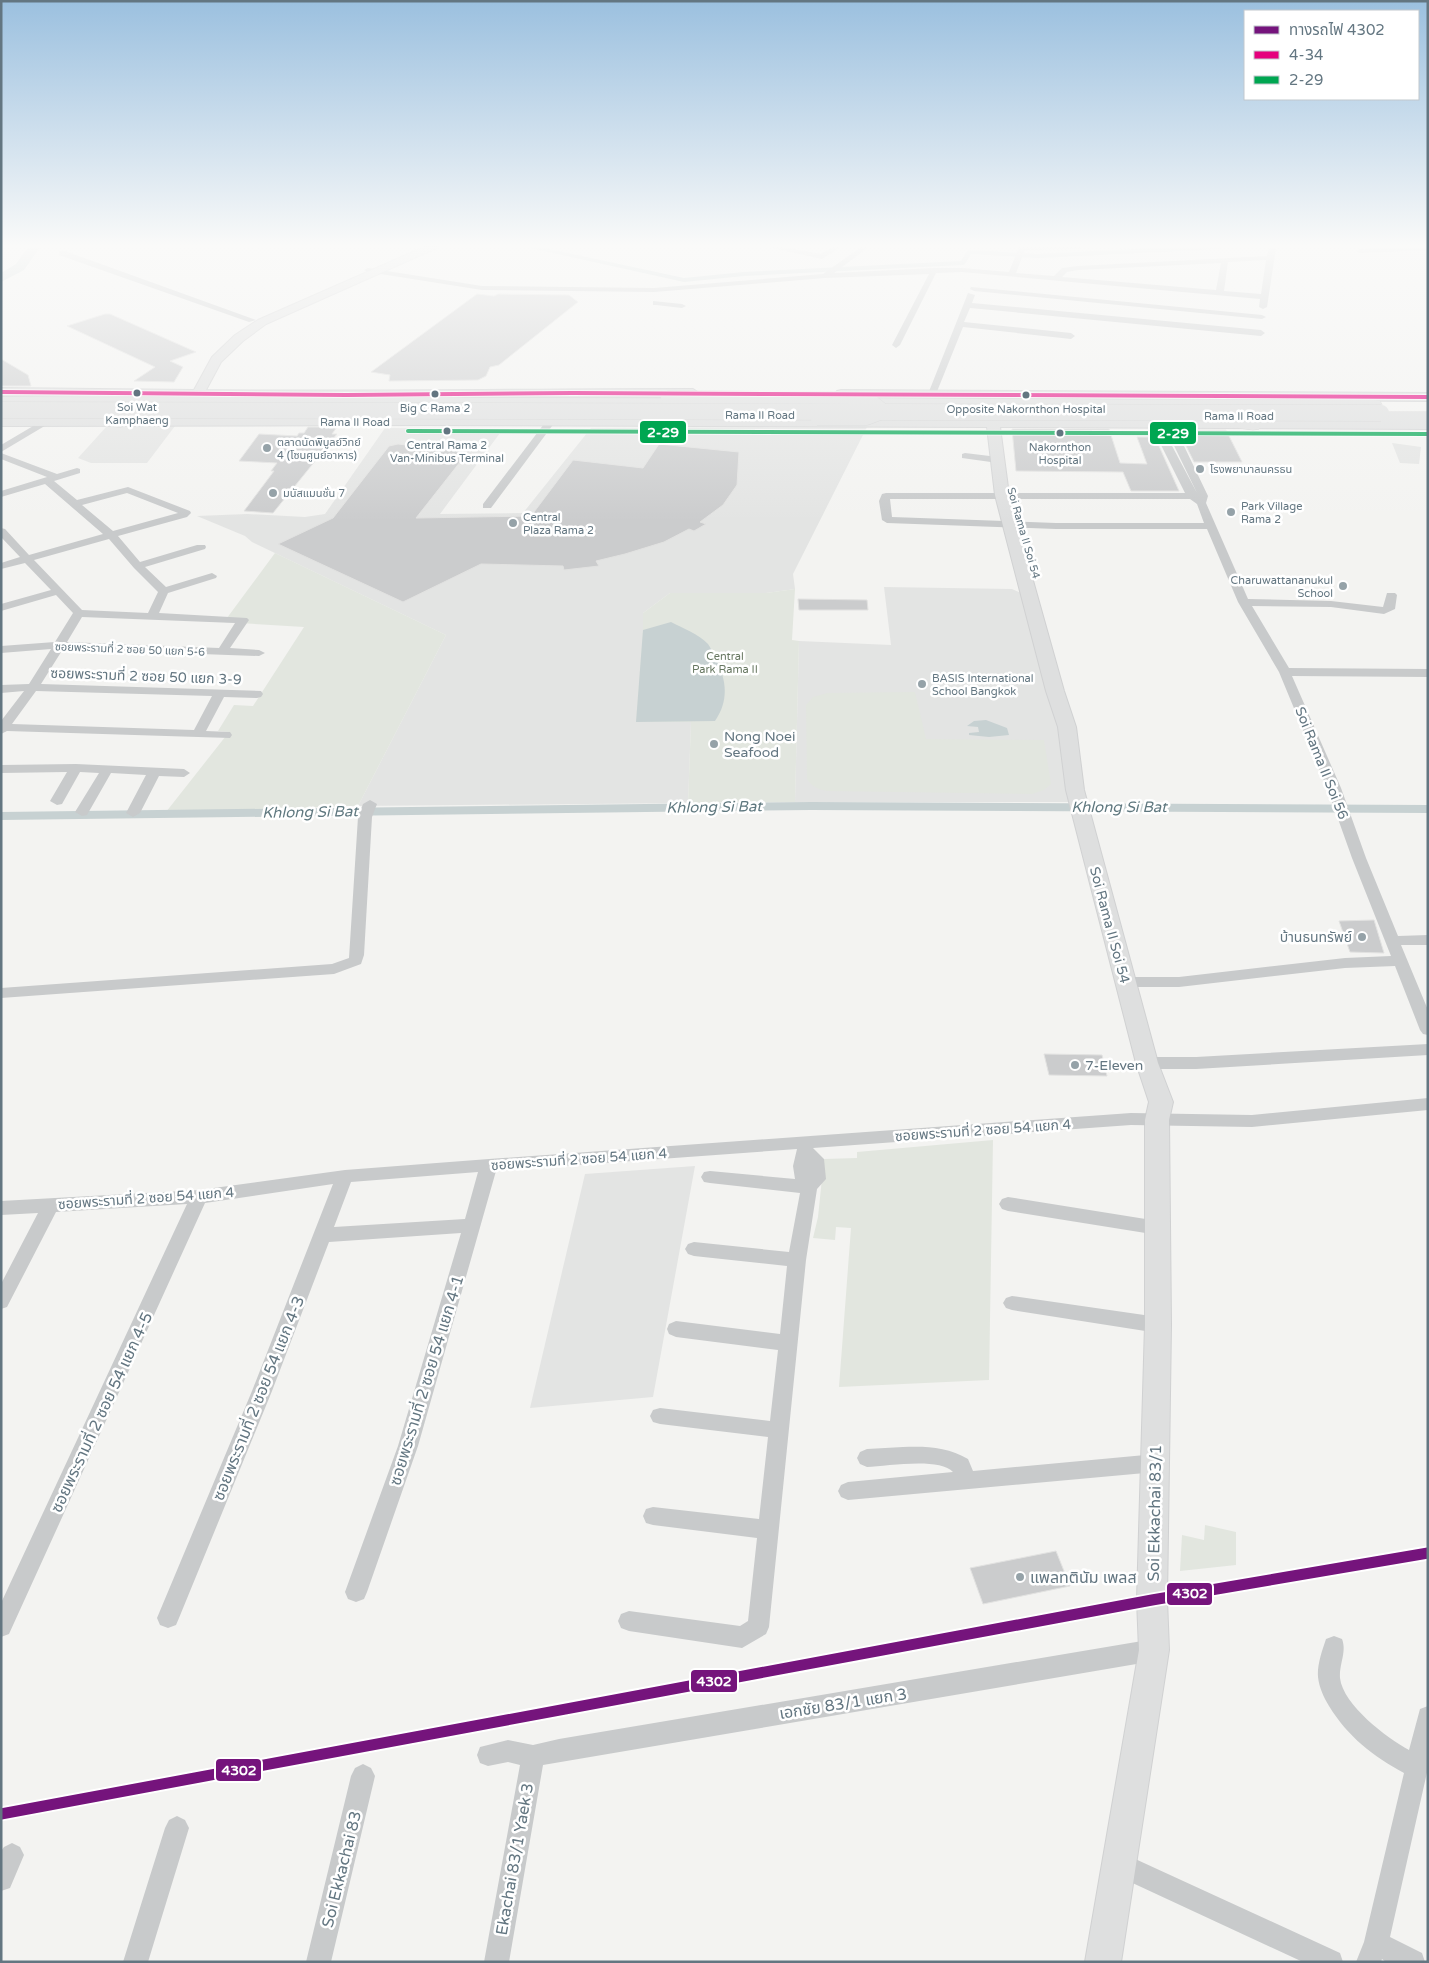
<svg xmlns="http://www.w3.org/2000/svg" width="1429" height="1963" font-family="'Varela Round','Noto Sans Thai',sans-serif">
	<rect width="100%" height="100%" fill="#f3f3f1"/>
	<path fill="#e3e4e3" d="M107 426H175L147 463H91L78 458Z
		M867 427 793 574 795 589 766 593H670L643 613V630L691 722 688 803 358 806 446 635 252 542 245 536 197 516 247 514 305 517 325 514 385 428 503 429 440 514 523 513 591 428Z
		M1392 443 1421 447 1419 464 1400 463Z
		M884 587 1012 589 1021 593 1057 722 1070 802H795L799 641 891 645Z
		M695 1166 653 1397 530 1408 585 1174Z"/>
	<path fill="#e2e6df" d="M275 553 446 635 358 806 166 812 229 732 218 731 234 705 253 706 304 627 224 622Z
		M795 589 792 640 799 641 795 802 688 803 691 722H636L643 630V613L670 593H766Z
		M915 692 926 739 1044 740 1051 784 1044 790 1032 794 827 791C818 789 812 787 807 779L806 705 813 697 827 693Z
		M993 1140 989 1380 839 1387 851 1228 836 1227 835 1240 813 1238 818 1217 824 1159 857 1158V1152Z
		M1205 1525 1236 1532V1565L1180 1571 1182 1535 1204 1540Z"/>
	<path fill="#c7d1d2" d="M671 622C682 628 699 634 708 644 711 648 713 654 715 658 727 679 729 701 715 721L636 722 643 630Z
		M986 720 1007 728 1009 735 989 737 969 735V733L979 732 978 727 967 726 974 721Z"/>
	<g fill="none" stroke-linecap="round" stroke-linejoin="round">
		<path fill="#c7d1d2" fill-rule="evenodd" d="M526 247H540L684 278 744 272 961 261 967 251 969 250 1038 254 1172 247H1223L1220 249 1038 258 971 254 965 264 963 265 744 276 684 282Z
			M811 802 1428 805V813L811 810 1 820V812Z"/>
		<path fill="#c7d1d2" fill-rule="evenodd" d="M28 247H40L24 270 1 282V273L16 264Z"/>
	</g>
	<path fill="#cbcccd" stroke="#e2e2e1" d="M477 294 494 296 498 294 569 295 578 302 499 365 490 367 486 376 478 380 389 381 390 375 371 372Z
		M105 314H110L196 352 170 361 183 367 174 382 134 381 155 367 67 326Z
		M1 359 28 375 31 386H1Z
		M308 427H337L332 434H337L273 513 244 511 274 471H271L277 463 239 461 259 434 297 436 299 433H304Z
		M1012 429H1109L1120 463 1147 464 1137 437H1155L1179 491H1131L1123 472 1016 471Z
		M1178 430H1226L1242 462H1194Z
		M398 444 468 452 416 518 531 516 573 460 643 468 659 444 739 452 737 485 723 505 700 522 706 524 694 531 689 529 664 542 625 554 596 561 599 566 564 570 563 566 481 564 403 602 278 544 333 518 389 446Z
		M798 599 867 600 868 610H799Z
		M1374 920 1384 953 1350 952 1339 921Z
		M1044 1054 1102 1055 1107 1076 1049 1075Z
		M1056 1551 1070 1586 983 1604 970 1568Z"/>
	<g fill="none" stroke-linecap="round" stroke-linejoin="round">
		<g stroke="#d0d1d2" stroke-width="2">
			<path id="secondary" d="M424 247H439L266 324 243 341 221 362 206 390C369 392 531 389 693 389L699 393 693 397H474L382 400 1 396V388L194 390 212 357 235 335 258 320Z
				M841 390 1428 393V401L837 397 835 394 837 391Z
				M422 417 1428 421V429L1000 427 1009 495 1064 691 1076 727 1084 790 1158 1063 1173 1102 1169 1120 1171 1325 1167 1600 1169 1650 1121 1962H1085L1139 1650 1137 1600 1145 1325V1120L1149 1102 1136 1063 1066 790 1058 727 1046 691 995 495 987 427 422 425 1 426V418Z"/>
		</g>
		<g stroke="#d0d1d1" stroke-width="1">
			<path id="highway" d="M1 397 1374 400 1380 401 1382 405 1380 409 1374 410 1 407Z
				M1352 412H1428V422L1346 421 1344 417 1346 413Z
				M75 414 120 417 126 418 128 422 126 426 120 427 69 423 67 419 69 415Z
				M1210 414 1253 420 1259 421 1262 425 1259 429 1253 430 1204 423 1202 419 1204 415Z"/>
		</g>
		<path fill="#c8cacb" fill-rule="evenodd" d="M768 247H784L821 254 832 247H841L822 259Z
			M861 247H869L834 273 934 268H962L1009 272 1019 247H1083L1080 249 1025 250 1016 273 1054 276 1062 268 1078 266 1267 256 1269 247 1276 248 1267 307 1263 309 1259 307 1260 299 962 272 936 273 900 345 896 348 892 345 929 274 825 278 654 292 482 290 368 272 364 270 368 268 482 286 654 288 823 274ZM1266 260 1261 294 1224 291 1228 262ZM1221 263 1216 290 1062 277 1067 272 1078 270Z
			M1428 247V250L1360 253 1356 251 1360 249Z
			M59 251H65L256 320 249 322 59 255Z
			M971 287 1262 315 1266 317 1262 319 974 291 970 289Z
			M968 293 975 295 972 303 1261 330 1265 333 1261 336 970 308 964 322 1071 333 1075 336 1071 339 963 327 936 394 935 396H929L928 394Z
			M653 301 682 304 686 306 682 308 656 305H653Z
			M45 419 50 422 48 424 1 452V445Z
			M550 419 555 422 491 508H483V504L547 420Z
			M1156 422 1161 425 1197 493 1164 425 1169 422 1174 425 1208 496 1206 503 1248 599 1331 601 1383 607 1387 593H1395L1397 595 1395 609 1384 614 1331 607 1252 606 1289 668 1428 669V677L1292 676 1341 788 1366 858 1398 936 1428 935V945H1401L1428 1010V1035L1423 1034 1420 1030 1395 966 1345 968 1179 987H1126L1121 986 1118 982 1121 978 1126 977H1179L1345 958 1391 956 1352 858 1327 788 1279 672 1238 602 1207 529H1056L887 523 882 520 879 501 882 494 886 493H1185L1151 425ZM890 499H1190L1197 504 1204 523H1056L892 517Z
			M1 453 57 474 77 468 80 469V473L54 481 77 500 128 487 190 511 191 513 187 517 118 536 140 562 197 545H205L206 547 205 549 145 567 166 587 212 573 217 576 216 578 168 593 159 613 247 618 249 620 230 648 259 650 265 653 259 656 63 649 41 684 261 691 263 694 261 697 257 698 224 697 206 731 230 732 232 735 230 738 7 731 1 734V721L24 691 1 693V685L29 684 51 649 1 653V646L55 642 73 613 56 595 1 611V604L51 590 25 563 1 569V563L20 557 1 537V528L5 529 29 555 103 534 45 484 1 497V491L47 477 1 459ZM127 493 178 513 113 531 82 505ZM109 539 134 568 158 592 148 613 82 610 34 560ZM82 617 235 623 219 648 67 642ZM36 691 212 696 194 730 12 724Z
			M965 453 998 457 1003 460 998 463 962 458V454Z
			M76 764 184 769 190 773 184 777 159 776 140 813 133 817 126 813 146 775 111 773 87 815 82 816 75 812 99 773 80 772 62 804 57 805 50 801 67 772 1 773V765Z
			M370 800 377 804 372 817 364 955 361 964 334 974 1 998V988L332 964 349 958 358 817 363 804Z
			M1428 1044V1055L1196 1069H1147L1141 1067 1139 1063 1141 1059 1147 1057H1196Z
			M1428 1098V1110L1252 1127 1131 1125 813 1148 824 1159 826 1179 817 1189 806 1260 769 1627 766 1634 742 1648 629 1631 621 1628 618 1621 621 1614 629 1611 740 1626 748 1621 757 1538 653 1525 646 1523 643 1516 646 1509 653 1507 759 1519 768 1437 660 1424 653 1422 650 1416 653 1410 660 1408 770 1421 778 1350 676 1337 669 1334 667 1329 669 1324 676 1321 780 1334 787 1266 694 1256 688 1254 685 1249 688 1244 694 1242 789 1252 800 1193 710 1183 704 1182 701 1177 704 1172 710 1171 795 1179 793 1166 797 1149 496 1171 418 1446 367 1592 364 1599 356 1602 348 1599 345 1592 398 1446 461 1233 329 1242 272 1391 179 1618 176 1625 168 1628 160 1625 157 1618 252 1391 333 1184 205 1203 9 1634 1 1637V1603L187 1204 56 1212 7 1307 1 1309V1284L38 1213 1 1215V1201L199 1190 345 1170 489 1159 1131 1113 1252 1115ZM478 1172 465 1219 334 1227 351 1182Z
			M1008 1197 1158 1221 1164 1223 1167 1228 1164 1233 1158 1235 1008 1211 1002 1209 999 1204 1002 1199Z
			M1012 1296 1158 1317 1165 1320 1167 1325 1165 1330 1158 1333 1012 1310 1006 1308 1003 1303 1006 1298Z
			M903 1447C926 1446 948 1447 968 1459L973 1471 1156 1454 1163 1457 1166 1463 1163 1469 1156 1472 848 1500 841 1497 838 1491 841 1485 848 1482 953 1472C940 1457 887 1466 867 1467L860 1464 857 1458 860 1452 867 1449Z
			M1334 1636 1342 1639C1347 1652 1339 1664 1340 1678 1343 1705 1387 1738 1409 1750L1420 1709 1428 1706V1768L1390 1937 1422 1953 1425 1962H1386L1382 1959 1381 1962H1356L1364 1942 1404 1773C1373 1756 1348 1737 1329 1706 1324 1698 1319 1687 1318 1677 1317 1665 1322 1651 1326 1639Z
			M1154 1639 1162 1642 1165 1650 1162 1658 1154 1661 543 1765 509 1962H484L520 1765 508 1762 488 1766 480 1763 477 1755 480 1747 508 1740 533 1745 559 1739Z
			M363 1764 371 1768 375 1776 331 1962H306L351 1776 355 1768Z
			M177 1816 185 1820 189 1828 148 1962H123L165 1828 169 1820Z
			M12 1843 20 1847 24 1855 10 1888 1 1891V1851L4 1847Z
			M1120 1852 1340 1953 1343 1962H1303L1111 1873 1108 1864 1111 1855Z"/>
		<use href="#secondary" fill="#dedfdf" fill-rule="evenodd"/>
		<use href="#highway" fill="#dedfdf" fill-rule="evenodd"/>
		<g stroke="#d0d1d2" stroke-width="13" stroke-linecap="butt">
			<path id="secondary-bridge" d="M667 397 856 398 871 400 881 408 880 414 867 419H817"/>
		</g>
		<g stroke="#d0d1d1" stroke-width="17" stroke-linecap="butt">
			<path id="highway-bridge" d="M1 410 1381 413"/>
		</g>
		<use href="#secondary-bridge" stroke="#dedfdf" stroke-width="12"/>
		<use href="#highway-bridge" stroke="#dedfdf" stroke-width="16"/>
		<g stroke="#fff" stroke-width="5.5">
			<path id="bus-1" d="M1 392 346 395 573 393 1428 397"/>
		</g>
		<g stroke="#fff" stroke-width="5.5">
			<path id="bus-2" d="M408 431 1428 434"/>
		</g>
		<use href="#bus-1" stroke="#e5007d" stroke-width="4"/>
		<use href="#bus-2" stroke="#00a651" stroke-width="4"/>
		<g stroke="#fff" stroke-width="15">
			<path id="rail-1" d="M1 1814 1152 1600 1428 1553"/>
		</g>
		<use href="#rail-1" stroke="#75147c" stroke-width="11"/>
	</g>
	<linearGradient id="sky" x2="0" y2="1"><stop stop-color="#9bc0df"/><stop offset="0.47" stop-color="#fafaf9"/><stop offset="1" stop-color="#fafaf9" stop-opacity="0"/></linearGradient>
	<rect width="1429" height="522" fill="url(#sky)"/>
	<g fill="#637681" stroke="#fff" stroke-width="2">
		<circle cx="137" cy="393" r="4.5"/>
		<circle cx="435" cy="394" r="4.5"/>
		<circle cx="1026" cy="395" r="4.5"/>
		<circle cx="447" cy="431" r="4.5"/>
		<circle cx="1060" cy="433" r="4.5"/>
	</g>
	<g fill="#95a2a8" stroke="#fff" stroke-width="2">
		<circle cx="267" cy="448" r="5"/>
		<circle cx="1200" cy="469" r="5"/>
		<circle cx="273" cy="493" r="5"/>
		<circle cx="1231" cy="512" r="5"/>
		<circle cx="513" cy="523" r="5"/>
		<circle cx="1343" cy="586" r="5"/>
		<circle cx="922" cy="684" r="5"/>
		<circle cx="714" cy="744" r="5"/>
		<circle cx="1362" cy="937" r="5"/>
		<circle cx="1075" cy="1065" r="5"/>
		<circle cx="1020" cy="1577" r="5"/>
	</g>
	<g text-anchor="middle" stroke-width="5" stroke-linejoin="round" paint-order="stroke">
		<g font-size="11" fill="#637681" stroke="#fff">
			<text x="137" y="411">Soi Wat<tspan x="137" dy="13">Kamphaeng</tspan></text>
			<text x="435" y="412">Big C Rama 2</text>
			<text x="1026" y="413">Opposite Nakornthon Hospital</text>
			<text x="447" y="449">Central Rama 2<tspan x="447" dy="13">Van-Minibus Terminal</tspan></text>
			<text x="1060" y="451">Nakornthon<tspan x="1060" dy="13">Hospital</tspan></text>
		</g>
		<g font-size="11" fill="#637681" stroke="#fff">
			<text x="760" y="419">Rama II Road</text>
			<text x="1239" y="420">Rama II Road</text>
			<text x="355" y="426">Rama II Road</text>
			<text transform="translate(1024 533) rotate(74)" y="4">Soi Rama II Soi 54</text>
			<text transform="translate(130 649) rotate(2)" y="4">ซอยพระรามที่ 2 ซอย 50 แยก 5-6</text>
		</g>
		<g font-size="11" fill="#637681" stroke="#fff" text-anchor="start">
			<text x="277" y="446">ตลาดนัดพิบูลย์วิทย์<tspan x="277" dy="13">4 (โซนศูนย์อาหาร)</tspan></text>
			<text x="1210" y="473">โรงพยาบาลนครธน</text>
			<text x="283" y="497">มนัสแมนชั่น 7</text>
			<text x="1241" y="510">Park Village<tspan x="1241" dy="13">Rama 2</tspan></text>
			<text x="523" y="521">Central<tspan x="523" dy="13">Plaza Rama 2</tspan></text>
			<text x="1333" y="584" text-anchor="end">Charuwattananukul<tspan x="1333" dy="13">School</tspan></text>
			<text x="932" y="682">BASIS International<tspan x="932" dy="13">School Bangkok</tspan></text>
		</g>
		<g font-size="11" fill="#687862" stroke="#fff">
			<text x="725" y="660">Central<tspan x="725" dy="13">Park Rama II</tspan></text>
		</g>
		<g font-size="14" fill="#637681" stroke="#fff">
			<text transform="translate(146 676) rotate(2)" y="5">ซอยพระรามที่ 2 ซอย 50 แยก 3-9</text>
			<text transform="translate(1322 763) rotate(68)" y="5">Soi Rama II Soi 56</text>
			<text transform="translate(1110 925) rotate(75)" y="5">Soi Rama II Soi 54</text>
			<text transform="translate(983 1130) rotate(-4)" y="5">ซอยพระรามที่ 2 ซอย 54 แยก 4</text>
			<text transform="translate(579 1159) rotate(-4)" y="5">ซอยพระรามที่ 2 ซอย 54 แยก 4</text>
			<text transform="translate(146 1198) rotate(-4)" y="5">ซอยพระรามที่ 2 ซอย 54 แยก 4</text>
		</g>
		<g font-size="14" fill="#637681" stroke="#fff" text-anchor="start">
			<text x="724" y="741">Nong Noei<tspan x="724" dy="16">Seafood</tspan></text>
			<text x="1352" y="942" text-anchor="end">บ้านธนทรัพย์</text>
			<text x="1085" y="1070">7-Eleven</text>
		</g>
		<g font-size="15" font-style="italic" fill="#5f787f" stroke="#fff">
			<text transform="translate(714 807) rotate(-1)" y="5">Khlong Si Bat</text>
			<text x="1119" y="812">Khlong Si Bat</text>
			<text transform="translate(310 812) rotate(-1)" y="5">Khlong Si Bat</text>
		</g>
		<g font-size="16" fill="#637681" stroke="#fff">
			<text transform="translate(426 1380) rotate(-73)" y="6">ซอยพระรามที่ 2 ซอย 54 แยก 4-1</text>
			<text transform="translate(258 1398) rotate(-68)" y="6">ซอยพระรามที่ 2 ซอย 54 แยก 4-3</text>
			<text transform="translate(101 1412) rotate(-65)" y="6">ซอยพระรามที่ 2 ซอย 54 แยก 4-5</text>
			<text transform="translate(1154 1513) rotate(-89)" y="6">Soi Ekkachai 83/1</text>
			<text transform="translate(843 1703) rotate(-9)" y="6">เอกชัย 83/1 แยก 3</text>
			<text transform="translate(514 1859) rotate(-80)" y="6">Ekachai 83/1 Yaek 3</text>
			<text transform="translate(341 1869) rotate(-76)" y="6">Soi Ekkachai 83</text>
		</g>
		<g font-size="16" fill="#637681" stroke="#fff" text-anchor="start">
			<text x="1030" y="1583">แพลทตินัม เพลส</text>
		</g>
	</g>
	<g stroke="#fff" stroke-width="2">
		<rect x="639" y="420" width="48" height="24" rx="5" fill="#00a651"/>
		<rect x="1149" y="421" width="48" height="24" rx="5" fill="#00a651"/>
		<rect x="1166" y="1582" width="47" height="24" rx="5" fill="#75147c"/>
		<rect x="690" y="1669" width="48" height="24" rx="5" fill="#75147c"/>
		<rect x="215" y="1758" width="47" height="24" rx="5" fill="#75147c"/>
	</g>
	<g font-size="14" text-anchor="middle" font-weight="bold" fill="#fff">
		<text x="663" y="437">2-29</text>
		<text x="1173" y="438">2-29</text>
		<text x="1190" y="1598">4302</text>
		<text x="714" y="1686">4302</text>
		<text x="239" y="1775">4302</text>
	</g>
	<rect width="1429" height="1963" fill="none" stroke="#637681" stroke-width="5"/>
	<rect x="1244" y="10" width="175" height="90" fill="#ffffff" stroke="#c1c8cd"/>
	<rect x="1254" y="26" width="25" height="8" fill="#75147c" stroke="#c1c8cd"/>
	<text x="1289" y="35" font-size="15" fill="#637681">ทางรถไฟ 4302</text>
	<rect x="1254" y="51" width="25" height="8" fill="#e5007d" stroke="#c1c8cd"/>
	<text x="1289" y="60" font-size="15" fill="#637681">4-34</text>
	<rect x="1254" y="76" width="25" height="8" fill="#00a651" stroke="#c1c8cd"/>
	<text x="1289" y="85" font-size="15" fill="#637681">2-29</text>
</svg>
